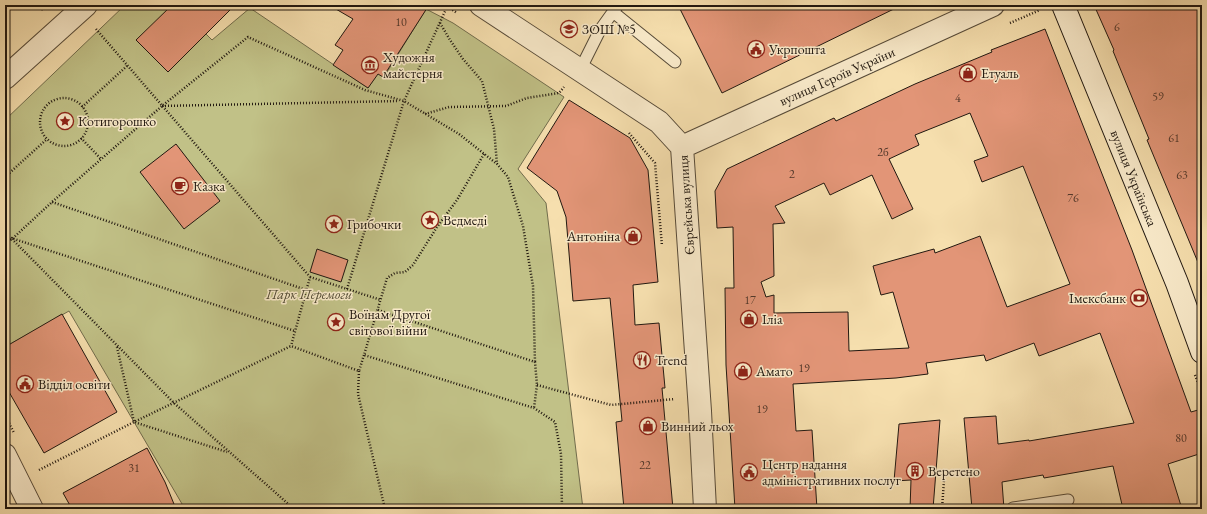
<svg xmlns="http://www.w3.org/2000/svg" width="1207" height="514" font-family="'EB Garamond',serif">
	<rect width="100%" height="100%" fill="#f6dfae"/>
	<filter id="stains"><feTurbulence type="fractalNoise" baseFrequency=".005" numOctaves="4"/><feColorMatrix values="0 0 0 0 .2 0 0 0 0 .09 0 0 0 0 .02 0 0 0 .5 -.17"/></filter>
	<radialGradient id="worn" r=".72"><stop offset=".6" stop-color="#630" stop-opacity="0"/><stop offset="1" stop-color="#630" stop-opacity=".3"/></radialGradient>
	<path fill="#c1c187" stroke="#716c4c" d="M125 5H177L212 40 250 8 368 88 378 73 384 77 426 9 453 23 564 97 518 169 546 203 583 509H185L69 311 5 347V120Z"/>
	<path fill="#e29577" stroke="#211810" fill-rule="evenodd" d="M172 5H235L168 72 136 40Z
		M329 5H429L383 77 378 74 368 88 333 65 343 50 335 45 353 19Z
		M678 5H902L722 93Z
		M1094 5H1202V272L1147 140 1149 139 1113 51 1114 50Z
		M1045 29 1132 250 1191 412 1198 410 1202 422V453L1168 464 1182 509H1123L1113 466 1044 478 1043 475 1002 482 1004 509H972L964 418 996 416 998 444 1029 440V441L1134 423 1100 333 1039 356 1034 343 986 361 984 355 926 363 928 374 896 378 793 384 796 431 812 430 817 509H735L726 365 725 288H734L733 227 717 228 715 191 727 169 834 118 836 121 915 84 992 52 991 50ZM970 113 988 156 974 161 982 182 1023 166 1070 284 1007 307 980 236 935 253 934 249 873 266 881 295 893 292 909 348 849 351 848 312 774 313V295L766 297 761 282 774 276 773 224 785 223 775 206 824 183 830 195 872 175 892 219 913 209 889 159 919 145 915 135Z
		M569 100 630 138 648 170 658 282 633 285 635 325 659 323 665 388H662L673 509H624L616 422 622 421 610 298 573 301 566 217 557 191 527 168Z
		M176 144 220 201 184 229 140 172Z
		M317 249 348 260 341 282 310 272Z
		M62 314 117 412 44 453 5 385V347Z
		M940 420 933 509H910L911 480 894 481 899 424Z
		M147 448 165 482 176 509H72L63 493Z"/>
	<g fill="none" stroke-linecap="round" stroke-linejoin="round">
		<g stroke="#564a38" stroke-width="13">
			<path id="lane" d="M613 12 675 62
				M580 70 600 30 618 5
				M1013 509V508L1068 500"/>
		</g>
		<g stroke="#564a38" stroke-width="24">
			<path id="street" d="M481 5 659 122 682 147 700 411 705 509
				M5 78 86 5
				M682 147 993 5
				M5 455 32 509"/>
		</g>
		<g stroke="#211810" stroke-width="24">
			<path id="secondary" d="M1063 5 1177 283 1202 352"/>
		</g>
		<path stroke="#211810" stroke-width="2.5" stroke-dasharray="1 2" stroke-linecap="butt" d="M38 5 43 10
			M445 5 457 13
			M440 23 450 40 463 59 482 81 494 129 497 164
			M1010 23 1040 10
			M96 29 310 277 291 346
			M40 122a24 24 0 1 1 48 0a24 24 0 1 1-48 0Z
			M162 106 399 101
			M82 107 127 66
			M425 114 449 107 506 106 527 98 559 93 564 87
			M629 133 655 163 662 246
			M81 138 101 159
			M484 154 457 200 437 227 413 265 405 272 395 273 387 278 364 355 534 408 555 422 561 454 562 509
			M5 177 47 139
			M52 202 306 290
			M5 236 295 331
			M12 239 174 403 294 509
			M5 243 12 239 52 202 162 106 248 37 365 90 404 101 459 134 497 164 508 177 523 226 533 286 535 362
			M310 277 381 300
			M347 289 404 101 447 7
			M378 310 535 362 537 385 534 408
			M117 347 134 422 227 452
			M359 371 358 394 385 509
			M1195 375 1202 393
			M537 385 611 405 675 399
			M5 415 14 433
			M39 470 134 422 291 346 359 371 364 355
			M942 509 944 480"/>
		<use href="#lane" stroke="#f9eaca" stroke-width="11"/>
		<use href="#street" stroke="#f9eaca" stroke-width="22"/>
		<use href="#secondary" stroke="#f9eaca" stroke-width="22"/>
	</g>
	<defs>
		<g id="school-ring" transform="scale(0.9)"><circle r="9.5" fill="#f9eaca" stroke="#8f2418" stroke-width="1.5"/><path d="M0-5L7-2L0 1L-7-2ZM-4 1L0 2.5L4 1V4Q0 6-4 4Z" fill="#8f2418"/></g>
		<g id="civic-ring" transform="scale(0.9)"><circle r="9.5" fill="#f9eaca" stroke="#8f2418" stroke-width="1.5"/><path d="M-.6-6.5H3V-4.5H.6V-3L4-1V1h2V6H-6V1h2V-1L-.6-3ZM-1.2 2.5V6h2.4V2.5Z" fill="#8f2418"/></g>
		<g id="museum-ring" transform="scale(0.9)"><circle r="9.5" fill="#f9eaca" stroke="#8f2418" stroke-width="1.5"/><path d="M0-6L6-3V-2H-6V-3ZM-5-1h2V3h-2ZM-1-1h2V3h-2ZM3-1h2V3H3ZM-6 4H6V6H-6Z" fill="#8f2418"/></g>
		<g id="shop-ring" transform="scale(0.9)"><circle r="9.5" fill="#f9eaca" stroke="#8f2418" stroke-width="1.5"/><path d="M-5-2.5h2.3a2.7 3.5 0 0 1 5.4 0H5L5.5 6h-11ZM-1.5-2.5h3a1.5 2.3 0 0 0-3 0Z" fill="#8f2418"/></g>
		<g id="sight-ring" transform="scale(0.9)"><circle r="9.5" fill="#f9eaca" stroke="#8f2418" stroke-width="1.5"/><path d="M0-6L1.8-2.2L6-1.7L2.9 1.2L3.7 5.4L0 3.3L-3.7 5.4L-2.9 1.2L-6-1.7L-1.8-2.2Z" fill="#8f2418"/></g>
		<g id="cafe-ring" transform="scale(0.9)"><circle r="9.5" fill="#f9eaca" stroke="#8f2418" stroke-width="1.5"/><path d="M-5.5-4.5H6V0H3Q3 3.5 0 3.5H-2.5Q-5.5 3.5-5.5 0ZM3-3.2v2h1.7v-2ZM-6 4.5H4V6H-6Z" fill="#8f2418"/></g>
		<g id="bank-ring" transform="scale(0.9)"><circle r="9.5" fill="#f9eaca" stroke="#8f2418" stroke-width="1.5"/><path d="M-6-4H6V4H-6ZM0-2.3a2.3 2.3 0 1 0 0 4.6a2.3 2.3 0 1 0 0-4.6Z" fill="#8f2418"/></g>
		<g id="restaurant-ring" transform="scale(0.9)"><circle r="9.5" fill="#f9eaca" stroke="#8f2418" stroke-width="1.5"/><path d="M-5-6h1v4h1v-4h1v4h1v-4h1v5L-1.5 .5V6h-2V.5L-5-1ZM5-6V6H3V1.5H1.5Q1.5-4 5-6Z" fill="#8f2418"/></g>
		<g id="building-ring" transform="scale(0.9)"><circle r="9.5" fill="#f9eaca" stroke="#8f2418" stroke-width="1.5"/><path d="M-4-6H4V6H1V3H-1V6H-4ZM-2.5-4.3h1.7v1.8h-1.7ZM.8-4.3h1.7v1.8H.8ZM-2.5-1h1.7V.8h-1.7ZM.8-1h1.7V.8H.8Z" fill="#8f2418"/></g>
	</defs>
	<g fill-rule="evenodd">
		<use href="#school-ring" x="569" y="29"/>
		<use href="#civic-ring" x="756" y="49"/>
		<use href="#museum-ring" x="370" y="65"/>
		<use href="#shop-ring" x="968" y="73"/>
		<use href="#sight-ring" x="65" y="121"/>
		<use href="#cafe-ring" x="180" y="186"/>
		<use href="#sight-ring" x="430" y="220"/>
		<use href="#sight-ring" x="334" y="224"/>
		<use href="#shop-ring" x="633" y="236"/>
		<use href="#bank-ring" x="1139" y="298"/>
		<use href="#shop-ring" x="749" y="319"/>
		<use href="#sight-ring" x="336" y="322"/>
		<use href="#restaurant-ring" x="642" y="360"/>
		<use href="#shop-ring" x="743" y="371"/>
		<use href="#civic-ring" x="25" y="384"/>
		<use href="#shop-ring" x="648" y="426"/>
		<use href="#building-ring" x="915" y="471"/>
		<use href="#civic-ring" x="749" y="472"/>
	</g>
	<g text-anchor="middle" stroke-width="3" stroke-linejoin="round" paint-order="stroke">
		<g font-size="12" fill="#51372a">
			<text x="401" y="26">10</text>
			<text x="1117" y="31">6</text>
			<text x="1158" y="100">59</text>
			<text x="958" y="102">4</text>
			<text x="1174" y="142">61</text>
			<text x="883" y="156">2б</text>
			<text x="792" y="178">2</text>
			<text x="1182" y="179">63</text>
			<text x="1073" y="202">76</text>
			<text x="750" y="304">17</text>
			<text x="804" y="372">19</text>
			<text x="762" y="413">19</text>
			<text x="1181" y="442">80</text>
			<text x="645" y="469">22</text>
			<text x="134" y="472">31</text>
		</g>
		<g font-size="14" fill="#211810" stroke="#f9eaca" text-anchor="start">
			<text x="582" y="34">ЗОШ №5</text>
			<text x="769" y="54">Укрпошта</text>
			<text x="383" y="62">Художня<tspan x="383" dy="16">майстерня</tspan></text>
			<text x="981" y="78">Етуаль</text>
			<text x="78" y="126">Котигорошко</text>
			<text x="193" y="191">Казка</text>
			<text x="443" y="225">Ведмеді</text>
			<text x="347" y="229">Грибочки</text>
			<text x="620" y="241" text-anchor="end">Антоніна</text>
			<text x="1126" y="303" text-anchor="end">Імексбанк</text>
			<text x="349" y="319">Воїнам Другої<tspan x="349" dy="16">світової війни</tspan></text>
			<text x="762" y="324">Іліа</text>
			<text x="655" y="365">Trend</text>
			<text x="756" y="376">Амато</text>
			<text x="38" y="389">Відділ освіти</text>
			<text x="661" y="431">Винний льох</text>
			<text x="762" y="469">Центр надання<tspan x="762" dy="16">адміністративних послуг</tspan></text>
			<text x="928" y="476">Веретено</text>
		</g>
		<g font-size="14" fill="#211810" stroke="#f9eaca">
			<text transform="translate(837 76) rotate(-24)" y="5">вулиця Героїв України</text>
			<text transform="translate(1134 178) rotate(68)" y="5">вулиця Українська</text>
			<text transform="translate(686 205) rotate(-94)" y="5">Єврейська вулиця</text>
		</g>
		<g font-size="14" font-style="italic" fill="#514b34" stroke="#f9eaca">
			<text x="309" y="299">Парк Перемоги</text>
		</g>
	</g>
	<rect width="1207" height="514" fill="none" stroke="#f6dfae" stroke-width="20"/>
	<rect x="6" y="6" width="1195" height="502" fill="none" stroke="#211810" stroke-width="2"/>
	<rect x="10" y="10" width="1187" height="494" fill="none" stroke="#211810"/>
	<rect width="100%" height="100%" filter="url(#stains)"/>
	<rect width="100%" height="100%" fill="url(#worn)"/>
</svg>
